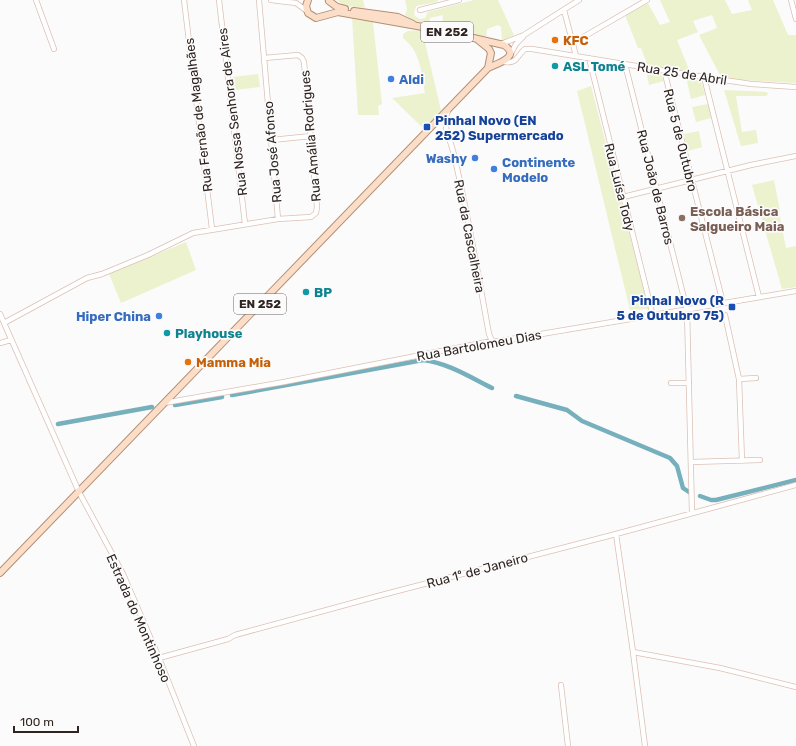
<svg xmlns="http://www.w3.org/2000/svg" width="796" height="746" font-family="Rubik,sans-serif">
	<rect width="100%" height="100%" fill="#fbfbfb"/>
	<path fill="#ecf2cd" d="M337 0H363L365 8 344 6Z
		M405 0H438L437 2 416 6 414 13 415 16 420 19 425 18 428 12 474 0H498L514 35 502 41 501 27 498 25 487 29 486 37 442 28 443 15 430 18 429 25 416 22 405 15 407 9Z
		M660 0H725L732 14 752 10 748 0H773L788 35H796V83L741 80 721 77 699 35 717 28 712 15 693 21 698 32 677 40 690 72 647 64 641 48H638L625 15 648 3 660 25 670 22Z
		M352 17 373 22 382 104 378 106 379 115H358Z
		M422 30 441 110 425 130 392 98 425 93C421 72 421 52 403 38V34L408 31Z
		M646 70 660 73 664 81 649 85Z
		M258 74 260 87 235 90 233 77Z
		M686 77 701 81 705 95 691 99Z
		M591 86 648 306 649 309 630 310 577 91Z
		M724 90 767 92 768 94 766 96H736L742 132 756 130 758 143 741 146Z
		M708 104 711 118 696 122 692 107Z
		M699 131 702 147 688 151 684 134Z
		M774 180 780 211 779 212 786 248 796 246V287L782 289 752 185Z
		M186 242 196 270 121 303 109 274Z"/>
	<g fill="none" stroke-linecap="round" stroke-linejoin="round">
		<path stroke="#76b0bc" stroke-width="4.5" d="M232 395 423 360C448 363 470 377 492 388
			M516 396 567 410 582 421 670 458 677 466 683 488 689 492
			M175 405 222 397
			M58 424 152 407
			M700 496 711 500H716L796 480"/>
		<g stroke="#dcc0b4" stroke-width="6">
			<path id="minor" d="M36 0 54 49
				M184 0 212 229
				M219 0 245 224
				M259 0 278 219
				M271 0 296 3 307 11
				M791 0 796 19
				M420 10 459 0
				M564 10 576 56
				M573 43 647 0
				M501 44 524 35 579 0
				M510 55 516 44 523 37
				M589 58 653 316
				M504 62C518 64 516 56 525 49H532L704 77 751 84 796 87
				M625 64 687 310 692 513
				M664 70 723 303
				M704 77 759 297
				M448 111C441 125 451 140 454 155 468 214 478 274 489 334L492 341
				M272 140 311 136
				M623 197 751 165 796 156
				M0 314 79 492 123 574 159 658 194 746
				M725 315 739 379 742 461
				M4 323 87 278 102 274 148 255 193 233 278 219 311 217 316 213 317 207 304 62 302 58 298 55 264 58
				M0 343 11 340
				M739 379 756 378
				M671 383H689
				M164 403 284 382 492 341H500L796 291
				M691 462 760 460
				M616 534 633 652 645 746
				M633 652 720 668 796 687
				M159 658 228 639 235 635 378 596 616 534 796 485
				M561 685 568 746"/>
		</g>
		<g stroke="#b38f75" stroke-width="8">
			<path id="major" d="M329 1 337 7 345 9
				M354 11 398 17 413 24
				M478 40 489 49 491 53 488 68
				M0 573 488 68C496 64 522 57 504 45L434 29 338 12 316 18 308 13 306 6 308 0"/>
		</g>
		<use href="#minor" stroke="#fff" stroke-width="4.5"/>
		<use href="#major" stroke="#fcdec8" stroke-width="6"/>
	</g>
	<g fill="#e8710a" stroke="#fbfbfb" stroke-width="1.5">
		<circle cx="555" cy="40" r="4"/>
		<circle cx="188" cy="362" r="4"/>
	</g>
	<g fill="#0f9aa8" stroke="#fbfbfb" stroke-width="1.5">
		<circle cx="555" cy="66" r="4"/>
		<circle cx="306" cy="292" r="4"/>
		<circle cx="167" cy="333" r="4"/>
	</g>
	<g fill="#3f7fe0" stroke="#fbfbfb" stroke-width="1.5">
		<circle cx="391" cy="79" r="4"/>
		<circle cx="475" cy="158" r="4"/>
		<circle cx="494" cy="169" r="4"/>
		<circle cx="159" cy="316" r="4"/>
	</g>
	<g fill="#1a4fb4" stroke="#fbfbfb" stroke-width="1.5">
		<rect x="423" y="123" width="8" height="8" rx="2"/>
		<rect x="728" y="303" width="8" height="8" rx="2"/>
	</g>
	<circle fill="#8d6e63" stroke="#fbfbfb" stroke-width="1.5" cx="682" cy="218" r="4"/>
	<g text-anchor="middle" stroke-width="3.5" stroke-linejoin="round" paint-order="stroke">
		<g fill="#fbfbfb" stroke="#6c6462" stroke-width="1">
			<rect x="421" y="22" width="52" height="20" rx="3"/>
			<rect x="234" y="294" width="52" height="20" rx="3"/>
		</g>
		<g font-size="12" font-weight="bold" fill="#2f2420">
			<text x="447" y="36">EN 252</text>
			<text x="260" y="308">EN 252</text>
		</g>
		<g font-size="13" font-weight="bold" fill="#c56008" stroke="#fbfbfb" text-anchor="start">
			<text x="563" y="45">KFC</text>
			<text x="196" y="367">Mamma Mia</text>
		</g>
		<g font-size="13" font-weight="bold" fill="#0d838f" stroke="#fbfbfb" text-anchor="start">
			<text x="563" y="71">ASL Tomé</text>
			<text x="314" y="297">BP</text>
			<text x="175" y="338">Playhouse</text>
		</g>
		<g font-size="13" fill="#2f2420" stroke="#fbfbfb">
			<text transform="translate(682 73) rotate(9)" y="5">Rua 25 de Abril</text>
			<text transform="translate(232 112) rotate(-97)" y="5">Rua Nossa Senhora de Aires</text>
			<text transform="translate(198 115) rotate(-97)" y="5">Rua Fernão de Magalhães</text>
			<text transform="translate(310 136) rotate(-95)" y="5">Rua Amália Rodrigues</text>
			<text transform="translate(681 140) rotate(76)" y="5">Rua 5 de Outubro</text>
			<text transform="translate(272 152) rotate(-95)" y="5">Rua José Afonso</text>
			<text transform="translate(620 187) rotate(76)" y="5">Rua Luísa Tody</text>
			<text transform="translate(656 187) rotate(76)" y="5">Rua João de Barros</text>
			<text transform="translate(470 236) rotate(79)" y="5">Rua da Cascalheira</text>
			<text transform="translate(479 345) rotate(-10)" y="5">Rua Bartolomeu Dias</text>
			<text transform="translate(477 570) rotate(-15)" y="5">Rua 1º de Janeiro</text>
			<text transform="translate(139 618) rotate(66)" y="5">Estrada do Montinhoso</text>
		</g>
		<g font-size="13" font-weight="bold" fill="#366cbe" stroke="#fbfbfb" text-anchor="start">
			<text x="399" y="84">Aldi</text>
			<text x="467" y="163" text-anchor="end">Washy</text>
			<text x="502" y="167">Continente<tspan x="502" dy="15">Modelo</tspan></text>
			<text x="151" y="321" text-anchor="end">Hiper China</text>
		</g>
		<g font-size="13" font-weight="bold" fill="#164399" stroke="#fbfbfb" text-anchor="start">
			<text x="435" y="125">Pinhal Novo (EN<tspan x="435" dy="15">252) Supermercado</tspan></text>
			<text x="724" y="305" text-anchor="end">Pinhal Novo (R<tspan x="724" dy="15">5 de Outubro 75)</tspan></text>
		</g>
		<g font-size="13" font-weight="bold" fill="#785e54" stroke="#fbfbfb" text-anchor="start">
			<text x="690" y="216">Escola Básica<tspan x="690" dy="15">Salgueiro Maia</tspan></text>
		</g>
	</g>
	<path d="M14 726v6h64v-6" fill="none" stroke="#2f2420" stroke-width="2"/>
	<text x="20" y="726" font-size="12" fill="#2f2420" stroke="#fbfbfb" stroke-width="3" paint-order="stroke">100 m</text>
</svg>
